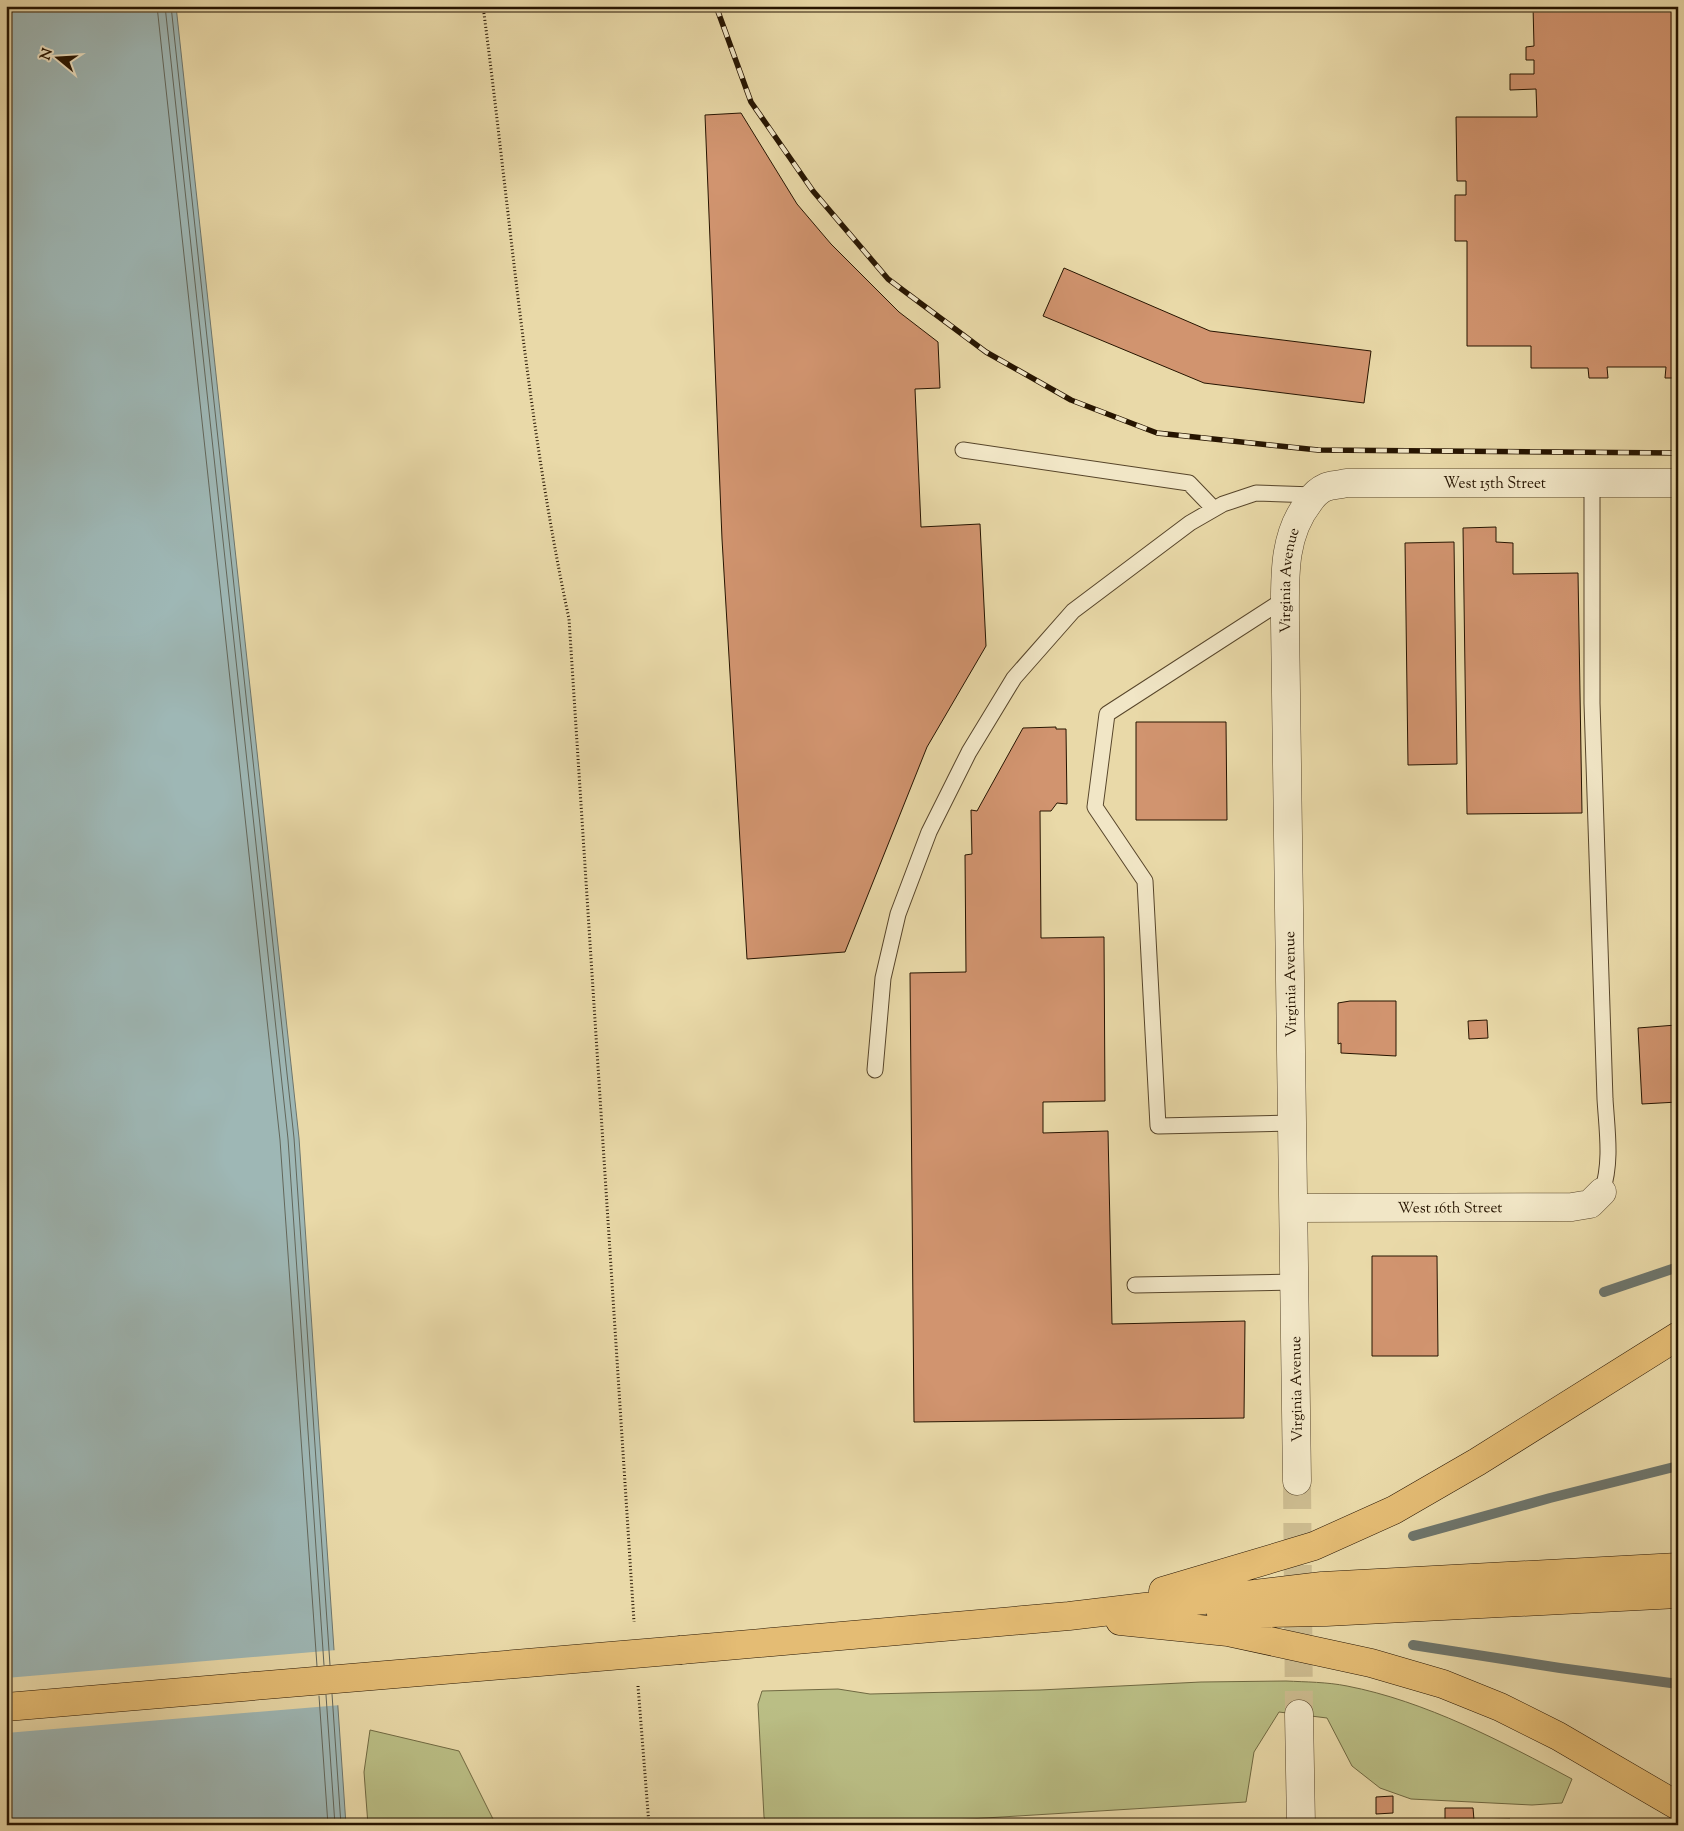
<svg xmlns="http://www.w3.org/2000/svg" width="1684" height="1831" font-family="'Sorts Mill Goudy',serif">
	<rect width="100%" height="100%" fill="#e9d9a8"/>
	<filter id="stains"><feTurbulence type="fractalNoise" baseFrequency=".004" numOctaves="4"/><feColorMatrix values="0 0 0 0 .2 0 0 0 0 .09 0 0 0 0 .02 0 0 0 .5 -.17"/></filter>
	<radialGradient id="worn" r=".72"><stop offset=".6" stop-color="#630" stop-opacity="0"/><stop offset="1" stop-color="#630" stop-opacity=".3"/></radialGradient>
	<path fill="#babe85" stroke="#706942" d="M1286 1681C1306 1682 1327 1682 1347 1686 1425 1701 1503 1742 1572 1779L1562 1803 1532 1805 1411 1799 1380 1788 1352 1766 1327 1718 1279 1712 1254 1752 1246 1802 871 1825H767L764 1817 758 1704 762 1691 838 1689 870 1694 1040 1690 1201 1682Z
		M370 1730 459 1751 496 1825H368L364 1772Z"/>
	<path fill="#9eb7b5" stroke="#6e766d" d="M6 6H176L299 1138 346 1825H6Z"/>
	<path fill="#e9d9a8" d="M337 1650 341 1705 6 1733V1678Z"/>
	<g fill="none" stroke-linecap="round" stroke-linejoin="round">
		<path stroke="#62665a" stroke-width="1" d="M157 6 280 1140 317 1666
			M165 6 288 1139 324 1665
			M171 6 294 1138 330 1665
			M332 1694 341 1825
			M326 1695 335 1825
			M319 1696 328 1825"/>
		<path stroke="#6e766d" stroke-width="10" d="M1604 1292 1678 1267
			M1413 1536 1550 1498 1678 1466
			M1413 1645 1560 1668 1678 1684"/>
	</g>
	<path fill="#d1946f" stroke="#261400" d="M1533 6H1678V378H1665L1666 367H1607L1608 378H1589L1588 368H1531V346H1467V241H1455V195H1466V181H1457L1456 117H1537L1536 89 1510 90V74H1534V60H1526V47L1534 46Z
		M741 113 797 204 831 244 899 312 938 342 940 388 915 389 921 527 980 524 986 646 927 747 845 952 747 959 722 539 705 115Z
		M1064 268 1210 331 1371 351 1364 403 1204 383 1043 316Z
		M1496 527V542L1513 543V574L1578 573 1582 813 1467 814 1463 528Z
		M1454 542 1457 764 1408 765 1405 543Z
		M1136 722H1226L1227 820H1136Z
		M1056 727V729H1066L1067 804 1057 803 1051 811H1040L1041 938 1104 937 1105 1101 1043 1102V1133L1108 1131 1112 1324 1245 1321 1244 1418 914 1422 910 973 966 972 965 855 972 854 971 810 977 811 1023 728Z
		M1350 1001H1396V1056L1341 1053V1043L1338 1044V1003Z
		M1487 1020 1488 1038 1469 1039 1468 1021Z
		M1676 1025 1678 1102 1642 1104 1638 1028Z
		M1372 1256H1437L1438 1356H1372Z
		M1393 1796V1813L1376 1814V1797Z
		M1445 1808H1473L1474 1820 1510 1819V1825H1445Z
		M1350 1821H1368V1825H1350Z"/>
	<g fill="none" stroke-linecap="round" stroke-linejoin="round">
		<path stroke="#ccbb8f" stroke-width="28" stroke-dasharray="28 14" stroke-linecap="butt" d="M1297 1481 1299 1714"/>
		<g stroke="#57452a" stroke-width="17">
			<path id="lane" d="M963 450 1189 483 1214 509
				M1592 482V703L1605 1099C1607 1131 1612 1162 1602 1192
				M1285 599 1107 714 1095 807 1145 881 1158 1126 1292 1123
				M875 1070 883 978 898 914 929 832 969 752 1014 678 1073 611 1190 523 1223 504 1256 493 1314 495
				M1135 1285 1295 1282"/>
		</g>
		<g stroke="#57452a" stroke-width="29">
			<g id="street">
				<path id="s1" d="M1294 1208 1572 1207 1590 1204 1602 1192"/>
				<path id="s2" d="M1297 1481 1285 621C1285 580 1282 536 1309 502 1313 496 1319 490 1326 487 1332 485 1339 485 1346 483H1678"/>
				<path d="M1299 1714 1301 1825"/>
			</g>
		</g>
		<g stroke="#261400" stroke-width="29">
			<path id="highway" d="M1163 1591 1314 1546 1394 1510 1477 1462 1678 1336
				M1221 1614 1326 1612 1678 1594
				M1120 1621 1228 1632 1371 1663 1443 1684 1500 1707 1558 1736 1678 1806
				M681 1650 1069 1616 1322 1586 1678 1567"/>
		</g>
		<path stroke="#261400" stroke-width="3" stroke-dasharray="1 2.5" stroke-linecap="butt" d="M483 6C510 211 526 417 569 619L634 1622
			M638 1686 649 1825"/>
		<use href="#lane" stroke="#f1e6c6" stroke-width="15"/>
		<use href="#street" stroke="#f1e6c6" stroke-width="28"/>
		<use href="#highway" stroke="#e4bc74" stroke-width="28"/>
		<g stroke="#261400" stroke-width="5.5">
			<path id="rail" d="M716 6 751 102 813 191 888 279 986 352 1071 400 1157 433 1318 450 1678 453"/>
		</g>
		<use href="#rail" stroke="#f1e6c6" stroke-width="4" stroke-dasharray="11" stroke-linecap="butt"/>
		<g stroke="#261400" stroke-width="29" stroke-linecap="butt">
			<path id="highway-bridge" d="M6 1707 681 1650"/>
		</g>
		<use href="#highway-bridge" stroke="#e4bc74" stroke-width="28"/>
	</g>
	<g text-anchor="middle" stroke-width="5" stroke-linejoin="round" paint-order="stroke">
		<g font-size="15" fill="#261400" stroke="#f1e6c6">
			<text dy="5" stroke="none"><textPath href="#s2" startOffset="1176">West 15th Street</textPath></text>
			<text dy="5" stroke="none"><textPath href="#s2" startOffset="901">Virginia Avenue</textPath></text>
			<text transform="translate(1290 984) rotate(-91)" y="5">Virginia Avenue</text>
			<text dy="5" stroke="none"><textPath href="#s1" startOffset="156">West 16th Street</textPath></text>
			<text transform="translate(1296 1389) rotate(-91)" y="5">Virginia Avenue</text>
		</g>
	</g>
	<rect width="1684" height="1831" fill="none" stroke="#e9d9a8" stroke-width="25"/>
	<rect x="8" y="8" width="1669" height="1816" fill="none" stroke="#261400" stroke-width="2.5"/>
	<rect x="12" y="12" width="1659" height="1806" fill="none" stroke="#261400"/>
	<g transform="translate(58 58) rotate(288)" stroke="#f1e6c6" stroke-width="4" paint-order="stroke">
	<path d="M0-4L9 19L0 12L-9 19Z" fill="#261400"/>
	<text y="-8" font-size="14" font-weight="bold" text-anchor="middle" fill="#261400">N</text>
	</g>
	<rect width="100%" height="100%" filter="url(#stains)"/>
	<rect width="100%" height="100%" fill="url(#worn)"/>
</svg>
